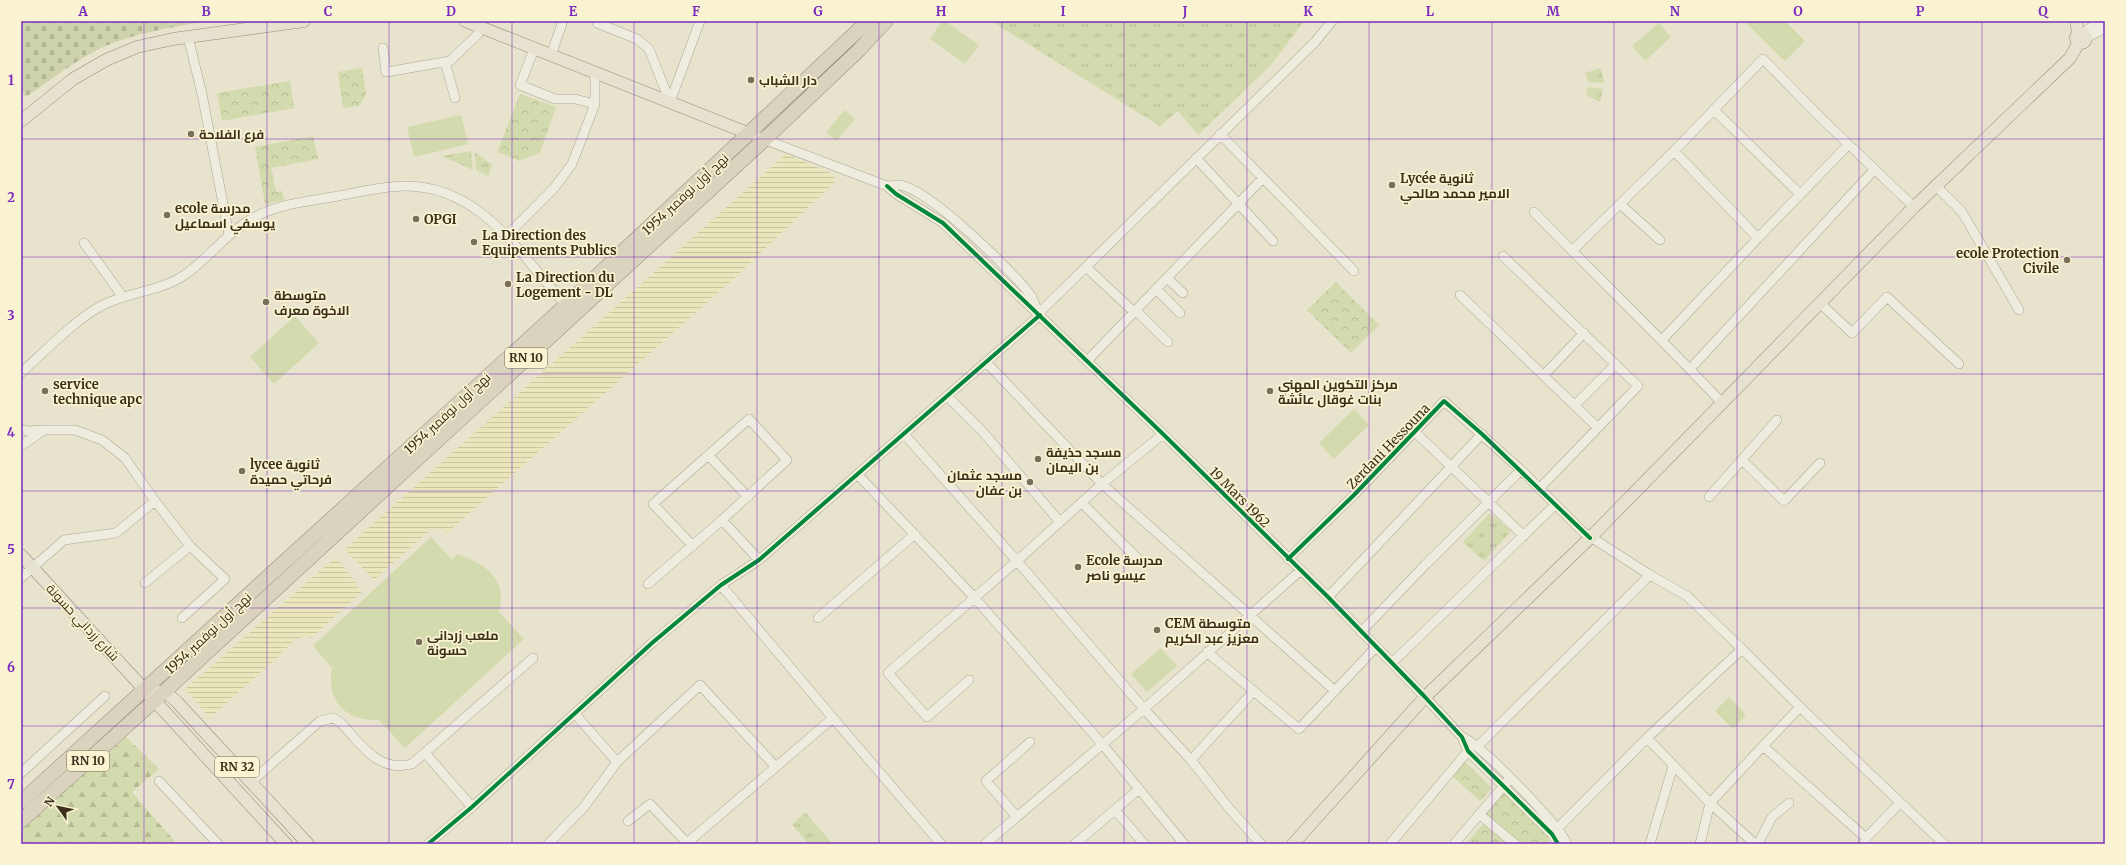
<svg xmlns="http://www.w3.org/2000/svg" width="2126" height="865" font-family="Merriweather,Cairo,serif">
	<defs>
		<pattern id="farmland-rules" width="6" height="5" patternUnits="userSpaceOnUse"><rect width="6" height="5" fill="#e9e6bb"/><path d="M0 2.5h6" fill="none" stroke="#c9c6a0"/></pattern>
		<pattern id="grass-tufts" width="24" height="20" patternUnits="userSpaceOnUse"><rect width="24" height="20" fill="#d3daad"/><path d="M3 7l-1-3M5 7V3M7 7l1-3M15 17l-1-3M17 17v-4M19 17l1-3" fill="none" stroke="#b6bb94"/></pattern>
		<pattern id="forest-firs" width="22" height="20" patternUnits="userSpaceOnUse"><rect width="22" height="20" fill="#d3daad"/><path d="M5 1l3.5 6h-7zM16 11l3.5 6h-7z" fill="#b6bb94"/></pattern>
		<pattern id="cemetery-stones" width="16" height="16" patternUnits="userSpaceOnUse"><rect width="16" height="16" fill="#ced3ad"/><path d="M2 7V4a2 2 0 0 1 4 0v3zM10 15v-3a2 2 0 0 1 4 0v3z" fill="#b2b594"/></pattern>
		<pattern id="park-crowns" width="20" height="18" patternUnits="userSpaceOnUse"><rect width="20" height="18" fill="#d3daad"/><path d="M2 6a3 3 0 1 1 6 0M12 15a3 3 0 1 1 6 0" fill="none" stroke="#b6bb94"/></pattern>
	</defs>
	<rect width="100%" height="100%" fill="#e8e3cc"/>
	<path fill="url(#farmland-rules)" d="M786 154 833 174 835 182 727 285 447 533 444 530 432 528 374 580 345 549Z
		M336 557 362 592 311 638 307 636 295 639 281 654 210 718 185 689Z"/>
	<path fill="url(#grass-tufts)" d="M991 21H1304L1271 65 1198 135 1178 111 1160 126Z
		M1601 68 1604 83 1588 82 1585 73Z
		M1588 87 1603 89 1600 102 1586 95Z
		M471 151 473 170 442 156Z
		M475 152 492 165 488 176 476 170Z
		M1490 513 1511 531 1484 561 1463 542Z
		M805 812 831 842 829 844H808L792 824Z"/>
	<path fill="url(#forest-firs)" d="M126 737 159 769 132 792 177 844H21V831Z"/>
	<path fill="url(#cemetery-stones)" d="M21 21H208C172 27 134 33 101 48 74 61 51 80 26 97L21 91Z"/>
	<path fill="url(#park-crowns)" d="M362 68 366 94 359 106 343 108 338 72Z
		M290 81 294 108 222 121 217 93Z
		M520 94 556 107 540 153 519 161 497 152Z
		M313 136 318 159 271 168 276 192 282 191 284 200 265 204 255 147Z
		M1336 282 1379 325 1351 353 1307 310Z
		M1465 762 1492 788 1480 801 1452 776Z
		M1502 789 1548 836 1549 844H1522L1482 812Z
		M1484 823 1511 844H1466Z"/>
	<path fill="#d3daad" d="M942 21H945L979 45 965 64 930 39Z
		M1748 21H1785L1805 41 1785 61 1746 23Z
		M1659 23 1671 37 1645 61 1632 46Z
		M845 110 855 119 836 141 826 132Z
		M461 115 468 144 414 157 407 127Z
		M295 316 319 343 274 384 250 357Z
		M1354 409 1369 425 1334 459 1319 443Z
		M431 537 452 560 457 554C485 564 508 578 499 612L524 639 405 748 379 720C346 721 326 702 332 668L313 646Z
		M1161 648 1177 666 1147 692 1131 674Z
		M1729 697 1746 715 1733 729 1715 711Z"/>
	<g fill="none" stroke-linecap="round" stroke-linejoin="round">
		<g stroke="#ada795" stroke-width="10">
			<path id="minor" d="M597 23 637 39 649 49 670 102
				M2083 33 2100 21
				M188 37 202 94 229 235
				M2086 38 2105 28
				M383 48 386 72 450 61 478 34
				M534 49 520 85 555 99H575L595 104
				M551 55 563 21
				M445 62 455 98
				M670 102 700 21
				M1714 110 1800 194
				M750 134 887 186C891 186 896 185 900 185 930 190 1009 268 1029 293 1033 298 1035 304 1037 310
				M1220 134 1354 271
				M1674 151 1763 59 1821 118 1914 207
				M1196 158 1273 241
				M887 186 896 194 943 223 1163 434 1328 597 1425 697 1462 737 1468 751 1552 834 1558 844
				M1937 187 1962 212 2019 310
				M1620 204 1660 240
				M1534 212C1597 277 1662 339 1723 404
				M506 236 555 187 572 164 595 104V73
				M1758 238 1848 145
				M84 243 123 297
				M1572 251 1674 151 1758 238 1662 340
				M1503 256 1638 386 1539 489
				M1086 267 1134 312
				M1167 278 1183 293
				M1156 289 1180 313
				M1460 295 1598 428
				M1820 303 1852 333 1887 297 1959 364
				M1135 310 1168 342
				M1039 313 1315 42 1332 21
				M1087 361 1263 178
				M987 363 1102 484 1335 691
				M1690 369 1874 170
				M21 373C43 353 76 319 101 306 127 292 158 292 183 276 206 261 222 238 245 223 272 204 306 202 338 196 360 192 382 186 405 186 482 186 520 255 566 305
				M1544 375 1584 333
				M947 396 982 431 1060 522
				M1575 405 1616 364
				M21 429 27 431 44 430
				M1415 432 1524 536
				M904 434 1017 561 888 673 927 717 969 680
				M1163 434 1102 484 1017 561 1144 709 1191 760 1228 807 1261 844
				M21 446 44 430H75L102 440 125 458 155 501
				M708 455 748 497
				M1742 460 1784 501 1820 463
				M858 475 974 597 1103 745 1184 844
				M1709 497 1777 420
				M1082 503 1138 559
				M693 546 653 504 749 419 787 460 722 520
				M1288 559 1354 495 1444 401 1521 470 1583 532 1650 575 1687 596 1742 649 1647 738 1552 834
				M21 578 64 540 116 533 155 501 190 546 225 579 182 618
				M145 583 190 546
				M648 584 722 520 759 560
				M721 585 833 718
				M1328 597 1482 434
				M818 618 915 534
				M1361 632 1426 564 1521 470
				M1742 649 1800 707
				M1207 652 1299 729 1376 647
				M1392 663 1555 505
				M575 714 617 762
				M1462 737C1482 745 1557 823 1567 844
				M1647 738 1710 803 1700 844
				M1478 746 1650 575
				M426 754 472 807
				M1191 760 1253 692
				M21 773 105 696
				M159 781 218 844
				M251 782 320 721 333 718 340 722C361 744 378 773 412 764L533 658
				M1115 810 1144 844
				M1479 814 1515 844
				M1017 817 986 781 1030 742
				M628 821 650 804 688 844
				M1866 838 1900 803
				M687 843 833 718 941 844
				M428 844 472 807 652 643 721 585 759 560 1040 315
				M548 844 584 807 617 762 700 685 775 766
				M985 844 1144 709 1300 571
				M1075 844 1139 789
				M1390 844 1468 751
				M1454 844 1508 781
				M1650 844 1673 766
				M1755 844 1710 803 1763 746
				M1758 844 1772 817 1789 803
				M1864 844 1866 838 1763 746 1800 707 1944 844"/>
		</g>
		<g stroke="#928c7c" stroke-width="13">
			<path id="major" d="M465 21 750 134
				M2076 21 2078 33
				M2076 38a5 5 0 1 1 10 0a5 5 0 1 1-10 0Z
				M21 121 73 79 106 60 137 47 173 39 304 21
				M21 555 286 844
				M155 691 168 694 177 702 308 844
				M1293 844 1425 697 1590 538 1914 207 2070 58 2079 42"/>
		</g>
		<g stroke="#928c7c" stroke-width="15">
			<path id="highway" d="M21 802 566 305 868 21
				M21 821 164 692 764 140 859 50 886 21"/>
		</g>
		<use href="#minor" stroke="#eeecdf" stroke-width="9"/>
		<use href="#major" stroke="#e6e2cf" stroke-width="12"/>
		<use href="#highway" stroke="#dad3bd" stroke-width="14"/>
		<g stroke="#f9f3d1" stroke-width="6">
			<path id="cycleway" d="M887 186 896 194 943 223 1163 434 1328 597 1425 697 1462 737 1468 751 1552 834 1558 844
				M1288 559 1354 495 1444 401 1482 434 1590 538
				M428 844 472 807 652 643 721 585 759 560 1040 315"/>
		</g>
		<use href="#cycleway" stroke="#00873e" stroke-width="4"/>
	</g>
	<path fill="none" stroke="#7b2cbf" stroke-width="1" stroke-opacity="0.55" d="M144 21V844M267 21V844M389 21V844M512 21V844M634 21V844M757 21V844M879 21V844M1002 21V844M1124 21V844M1247 21V844M1369 21V844M1492 21V844M1614 21V844M1737 21V844M1859 21V844M1982 21V844M21 139H2105M21 257H2105M21 374H2105M21 491H2105M21 608H2105M21 726H2105"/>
	<g fill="#786f5a" stroke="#f9f3d1" stroke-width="1.5">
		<circle cx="751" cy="80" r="4"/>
		<circle cx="191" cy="134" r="4"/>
		<circle cx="1392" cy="185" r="4"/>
		<circle cx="167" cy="215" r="4"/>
		<circle cx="416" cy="219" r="4"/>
		<circle cx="474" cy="242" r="4"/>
		<circle cx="2067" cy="260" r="4"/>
		<circle cx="508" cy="284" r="4"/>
		<circle cx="266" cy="302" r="4"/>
		<circle cx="45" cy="391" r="4"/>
		<circle cx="1270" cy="391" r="4"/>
		<circle cx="1038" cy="459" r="4"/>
		<circle cx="242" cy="471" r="4"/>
		<circle cx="1030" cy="482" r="4"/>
		<circle cx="1078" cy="567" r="4"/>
		<circle cx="1157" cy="630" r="4"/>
		<circle cx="419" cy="642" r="4"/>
	</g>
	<g text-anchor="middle" stroke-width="3.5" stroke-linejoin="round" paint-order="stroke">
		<g fill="#f9f3d1" stroke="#756a52" stroke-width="1">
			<rect x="505" y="348" width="42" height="20" rx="3"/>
			<rect x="67" y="751" width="42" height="20" rx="3"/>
			<rect x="215" y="757" width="44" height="20" rx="3"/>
		</g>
		<g font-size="12" font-weight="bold" fill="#3c301c">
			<text x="526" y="362">RN 10</text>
			<text x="88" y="765">RN 10</text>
			<text x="237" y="771">RN 32</text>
		</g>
		<g font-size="13" font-weight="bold" fill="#3c301c" stroke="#f9f3d1" text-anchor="start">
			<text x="759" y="85">دار الشباب</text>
			<text x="199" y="139">فرع الفلاحة</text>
			<text x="1400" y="183">Lycée ثانوية<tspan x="1400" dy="15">الامير محمد صالحي</tspan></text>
			<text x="175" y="213">ecole مدرسة<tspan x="175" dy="15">يوسفي اسماعيل</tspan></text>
			<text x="424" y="224">OPGI</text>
			<text x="482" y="240">La Direction des<tspan x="482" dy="15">Equipements Publics</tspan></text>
			<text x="2059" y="258" text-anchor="end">ecole Protection<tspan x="2059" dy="15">Civile</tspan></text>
			<text x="516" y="282">La Direction du<tspan x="516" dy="15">Logement - DL</tspan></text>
			<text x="274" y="300">متوسطة<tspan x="274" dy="15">الاخوة معرف</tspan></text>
			<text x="53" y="389">service<tspan x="53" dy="15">technique apc</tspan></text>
			<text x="1278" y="389">مركز التكوين المهني<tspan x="1278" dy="15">بنات غوقال عائشة</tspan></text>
			<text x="1046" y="457">مسجد حذيفة<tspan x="1046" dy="15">بن اليمان</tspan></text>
			<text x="250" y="469">lycee ثانوية<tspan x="250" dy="15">فرحاتي حميدة</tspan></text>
			<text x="1022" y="480" text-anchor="end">مسجد عثمان<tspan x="1022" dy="15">بن عفان</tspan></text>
			<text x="1086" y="565">Ecole مدرسة<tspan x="1086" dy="15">عيسو ناصر</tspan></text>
			<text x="1165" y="628">CEM متوسطة<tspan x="1165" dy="15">معزيز عبد الكريم</tspan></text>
			<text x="427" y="640">ملعب زرداني<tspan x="427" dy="15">حسونة</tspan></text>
		</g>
		<g font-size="13" fill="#3c301c" stroke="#f9f3d1">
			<text transform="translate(685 194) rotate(-43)" y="5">نهج أول نوفمبر 1954</text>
			<text transform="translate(447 413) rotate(-43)" y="5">نهج أول نوفمبر 1954</text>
			<text transform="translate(1388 446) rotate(-46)" y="5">Zerdani Hessouna</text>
			<text transform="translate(1240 497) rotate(45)" y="5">19 Mars 1962</text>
			<text transform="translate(83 622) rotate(47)" y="5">شارع زرداني حسونة</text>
			<text transform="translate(208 633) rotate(-43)" y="5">نهج أول نوفمبر 1954</text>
		</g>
	</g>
	<rect width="2126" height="865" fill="none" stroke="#f9f3d1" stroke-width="44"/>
	<g transform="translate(58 807) rotate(303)" stroke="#f9f3d1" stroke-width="3" paint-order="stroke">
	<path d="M0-3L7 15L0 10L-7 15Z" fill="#3c301c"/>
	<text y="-6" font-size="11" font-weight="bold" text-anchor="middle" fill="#3c301c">N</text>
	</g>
	<rect x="22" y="22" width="2082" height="821" fill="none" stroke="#7b2cbf" stroke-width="1.5"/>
	<g font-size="13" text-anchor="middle" font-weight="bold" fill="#7b2cbf">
		<text x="83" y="16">A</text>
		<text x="206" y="16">B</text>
		<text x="328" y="16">C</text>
		<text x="451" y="16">D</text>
		<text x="573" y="16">E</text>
		<text x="696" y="16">F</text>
		<text x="818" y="16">G</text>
		<text x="941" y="16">H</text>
		<text x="1063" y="16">I</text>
		<text x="1185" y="16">J</text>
		<text x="1308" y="16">K</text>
		<text x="1430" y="16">L</text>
		<text x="1553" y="16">M</text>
		<text x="1675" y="16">N</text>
		<text x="1798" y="16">O</text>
		<text x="1920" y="16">P</text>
		<text x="2043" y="16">Q</text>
		<text x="11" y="85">1</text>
		<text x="11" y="202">2</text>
		<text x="11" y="320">3</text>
		<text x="11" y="437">4</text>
		<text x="11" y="554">5</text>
		<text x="11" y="672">6</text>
		<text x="11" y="789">7</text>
	</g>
</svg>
